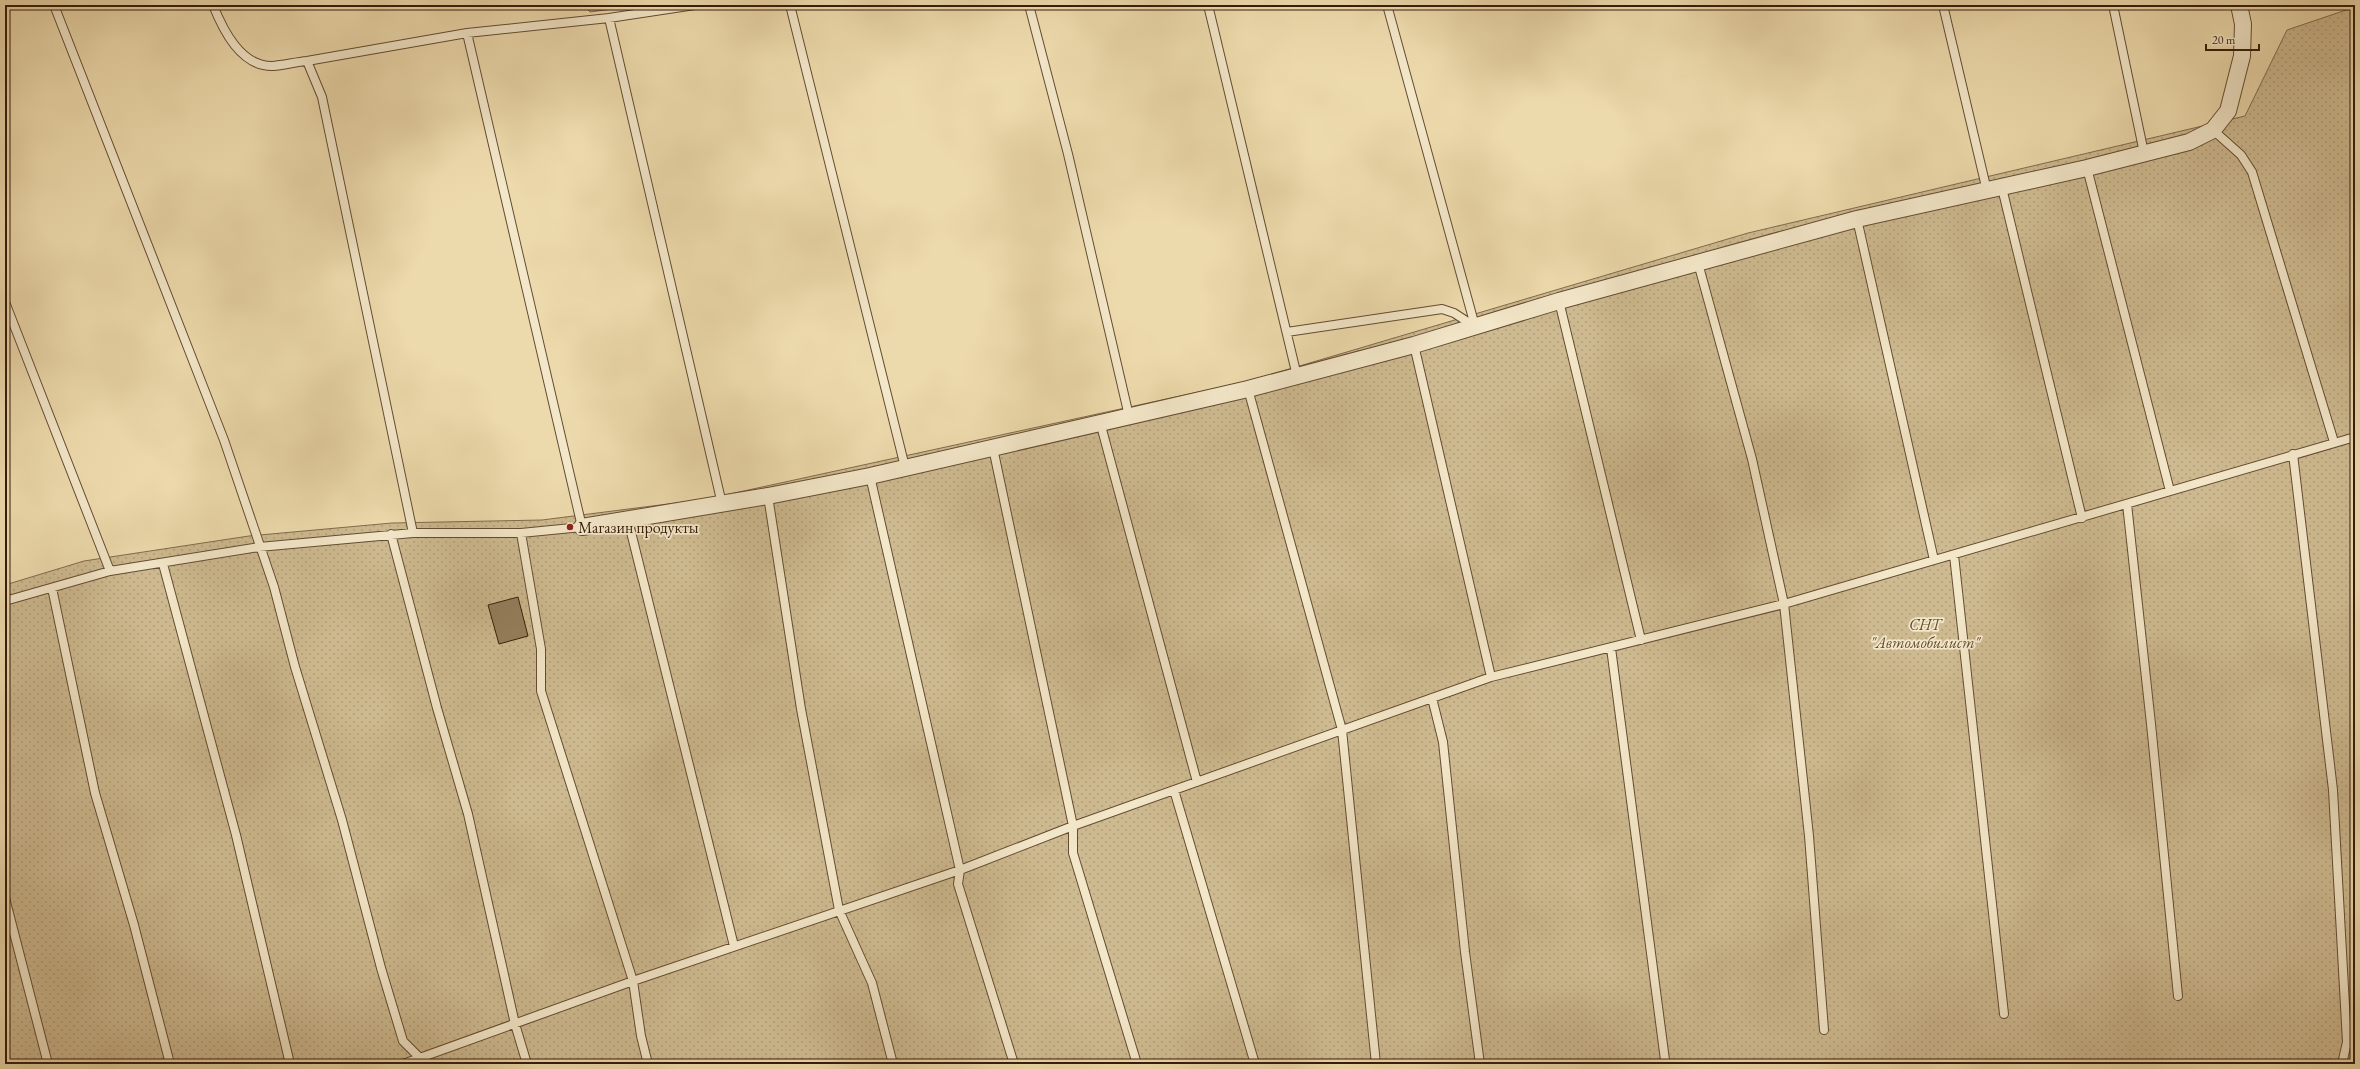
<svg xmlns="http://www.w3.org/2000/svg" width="2360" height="1069" font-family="'EB Garamond',serif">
	<defs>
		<pattern id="green-dots" width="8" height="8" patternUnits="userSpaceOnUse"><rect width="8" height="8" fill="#ceba90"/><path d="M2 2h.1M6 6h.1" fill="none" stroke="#b29f7b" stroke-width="1.8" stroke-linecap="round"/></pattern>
		<pattern id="forest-firs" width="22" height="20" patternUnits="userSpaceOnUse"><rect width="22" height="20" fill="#ceba90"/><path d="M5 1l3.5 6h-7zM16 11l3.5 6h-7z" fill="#b29f7b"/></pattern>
	</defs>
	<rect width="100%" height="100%" fill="#eddaac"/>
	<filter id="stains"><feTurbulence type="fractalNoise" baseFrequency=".005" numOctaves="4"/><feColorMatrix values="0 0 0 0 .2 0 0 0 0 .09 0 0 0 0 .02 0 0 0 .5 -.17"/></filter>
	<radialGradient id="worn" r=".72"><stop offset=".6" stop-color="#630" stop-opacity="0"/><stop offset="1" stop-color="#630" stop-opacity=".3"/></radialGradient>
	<path fill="url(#green-dots)" stroke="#826b4d" d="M2355 7V1064H5V585L84 561 249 536 392 523 542 520 707 499 1249 381 1748 233 2245 116 2287 30Z"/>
	<path fill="url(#forest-firs)" stroke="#826b4d" d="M584 5H643L590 12Z"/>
	<path fill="#957f5e" stroke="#361c0a" d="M518 597 528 636 499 644 488 605Z"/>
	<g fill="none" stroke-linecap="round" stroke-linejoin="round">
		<g stroke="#644c32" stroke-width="10">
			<path id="service" d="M54 5 224 440 274 587 295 667 342 820 381 968 403 1041 420 1058 421 1064
				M213 5C223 30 241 67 273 66 284 65 296 62 307 61L322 97 413 533
				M790 5 905 467
				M1029 5 1068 154 1129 416
				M1208 5 1297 376
				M1387 5 1475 326
				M1943 5 1987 191
				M2113 5 2144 153
				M609 18 722 504
				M307 61 467 33 609 18 695 5
				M2213 130 2241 155 2252 172 2334 442
				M2087 168 2170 491
				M2002 188 2082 518
				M1857 219 1934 560
				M1698 263 1752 459 1784 604 1809 836 1824 1030
				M1559 301 1641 640
				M5 302 110 571
				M1287 332 1442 309 1454 313 1474 326
				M1414 345 1491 677
				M1248 389 1342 730 1376 1064
				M1100 422 1197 782
				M993 448 1073 826V853L1137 1064
				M2293 454 2333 790 2347 1042 2342 1064
				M870 476 960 870 958 884 1014 1064
				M768 496 801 709 839 910 872 983 893 1064
				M2127 504 2151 724 2178 996
				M628 520 734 946
				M521 533 541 649V691L633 981 641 1036 648 1064
				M391 534 437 708 468 814 515 1024 527 1064
				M1954 555 2004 1014
				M163 564 236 835 290 1064
				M52 588 95 793 134 925 170 1064
				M5 601 110 571 259 547 413 533H521L582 527 467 33
				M1611 648 1665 1060
				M1432 698 1443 742 1465 952 1480 1064
				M1174 790 1255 1064
				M5 898 48 1064
				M403 1064 633 981 960 870 1073 826 1491 677 1784 604 2355 437"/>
		</g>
		<g stroke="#644c32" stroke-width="18">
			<path id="minor" d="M582 527 768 496 870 476 1248 389 1414 345 1559 301 1857 219 2087 168 2189 142 2213 130 2228 111 2242 56 2243 24 2239 5"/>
		</g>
		<use href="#service" stroke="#f3e7c9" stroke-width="8"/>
		<use href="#minor" stroke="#f3e7c9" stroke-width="16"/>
	</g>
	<circle fill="#8f2418" stroke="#f3e7c9" stroke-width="1.5" cx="570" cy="527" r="4"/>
	<g text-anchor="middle" stroke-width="3.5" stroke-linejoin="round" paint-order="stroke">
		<g font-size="16" fill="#361c0a" stroke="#f3e7c9" text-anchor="start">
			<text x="578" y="533">Магазин продукты</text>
		</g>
		<g font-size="16" font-style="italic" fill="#644b32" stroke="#f3e7c9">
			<text x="1925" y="630">СНТ<tspan x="1925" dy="18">"Автомобилист"</tspan></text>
		</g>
	</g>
	<rect width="2360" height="1069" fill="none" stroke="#eddaac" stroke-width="20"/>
	<rect x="6" y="6" width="2348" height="1057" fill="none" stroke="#361c0a" stroke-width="2"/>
	<rect x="10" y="10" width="2340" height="1049" fill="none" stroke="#361c0a"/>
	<path d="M2206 44v6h53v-6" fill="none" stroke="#361c0a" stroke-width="2"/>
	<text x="2212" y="44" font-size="12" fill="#361c0a" stroke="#f3e7c9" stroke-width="3" paint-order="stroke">20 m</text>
	<rect width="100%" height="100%" filter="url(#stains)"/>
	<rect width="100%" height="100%" fill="url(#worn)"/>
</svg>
